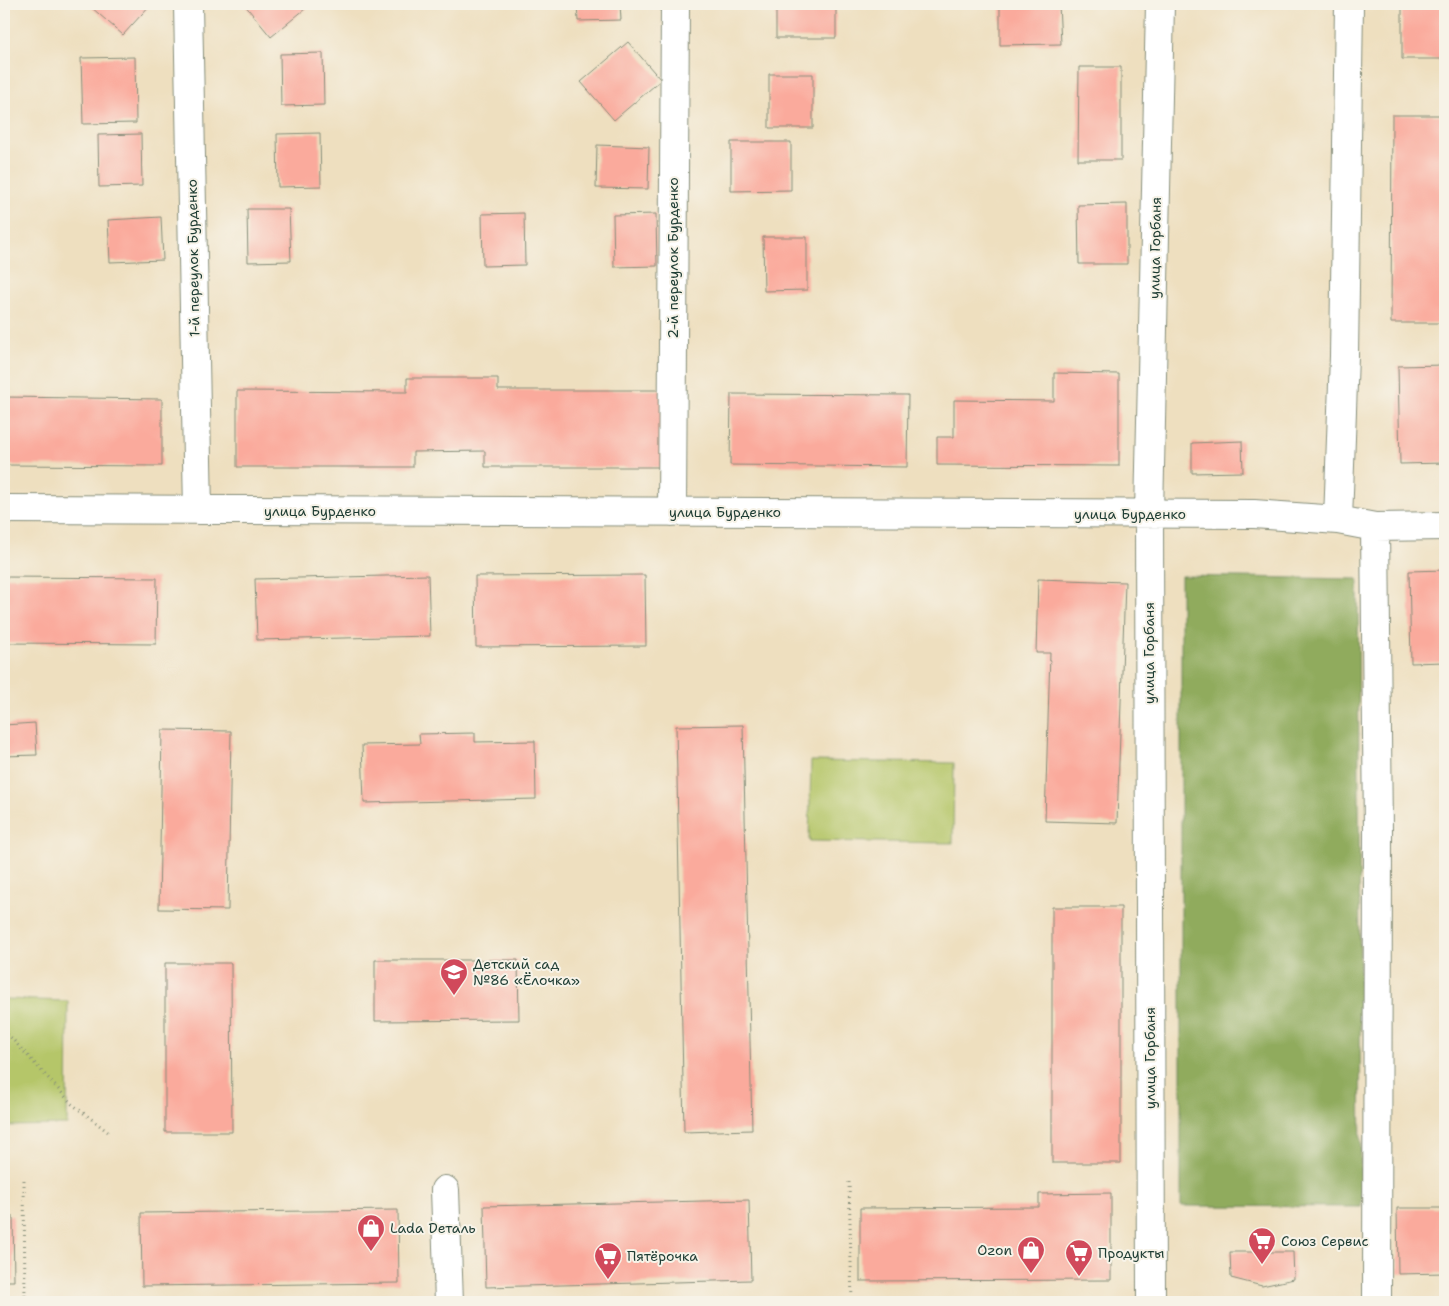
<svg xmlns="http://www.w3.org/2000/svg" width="1449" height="1306" font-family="'Shantell Sans',sans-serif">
	<rect width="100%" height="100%" fill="#f7f3e8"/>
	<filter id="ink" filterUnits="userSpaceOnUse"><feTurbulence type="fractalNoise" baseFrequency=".02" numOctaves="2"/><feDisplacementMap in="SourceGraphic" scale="10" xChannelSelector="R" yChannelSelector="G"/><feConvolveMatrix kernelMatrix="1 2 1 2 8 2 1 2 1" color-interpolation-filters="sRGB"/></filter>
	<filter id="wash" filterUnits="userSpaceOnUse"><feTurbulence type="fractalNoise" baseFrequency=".0096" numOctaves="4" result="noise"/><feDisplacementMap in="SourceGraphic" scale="20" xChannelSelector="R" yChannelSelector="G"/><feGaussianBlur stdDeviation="1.12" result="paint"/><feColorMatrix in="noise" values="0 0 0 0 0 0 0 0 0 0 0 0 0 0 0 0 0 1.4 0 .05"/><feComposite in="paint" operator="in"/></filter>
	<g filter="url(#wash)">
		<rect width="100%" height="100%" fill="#eedfbf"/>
		<path fill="#b5c669" stroke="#6a824e" d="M811 761 954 763 953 843 809 841Z
			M4 999 68 1001 67 1125 4 1126Z"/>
		<path fill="#90ab5d" stroke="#587448" d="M1181 576 1358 579 1361 1207 1181 1206Z"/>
		<g id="blocks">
			<path fill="#faaa9c" d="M94 4H151L123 35 91 7Z
				M244 4H311L271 37Z
				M577 4H620L621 20 578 21Z
				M776 4H836V38H776Z
				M1000 4H1059L1061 44 1000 45Z
				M1402 4H1445V59H1402Z
				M628 42 661 80 614 120 581 82Z
				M323 53 324 105 281 106 280 54Z
				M135 57 136 123 83 124 81 58Z
				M1079 67H1121V160H1078Z
				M769 74H813V128H769Z
				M1392 115H1445V323H1391Z
				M320 133 321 186 278 187 277 134Z
				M141 134 142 186 99 187 98 135Z
				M731 142H791V190L731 191Z
				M597 145 649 147 648 189 596 188Z
				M1127 204V264H1079L1078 205Z
				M247 209H289L291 261 248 262Z
				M524 213 525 265 483 266 482 214Z
				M656 214 657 266 614 267 613 215Z
				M161 217 163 260 110 262 108 220Z
				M763 237H807V290L764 291Z
				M1445 365V463L1400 464 1398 366Z
				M1054 373 1119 374V466L937 465V437H954V400L1054 401Z
				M407 378H498V390H662V467H485V451L413 452V467H237V391L407 392Z
				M731 394 908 395 907 467 730 465Z
				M4 397 162 399V466L4 465Z
				M1242 441 1243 472 1192 473V443Z
				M1445 570V662L1411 663 1409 571Z
				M428 575 430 636 257 640 255 579Z
				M645 575 646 646 476 647 475 576Z
				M4 577 157 578 156 644 4 643Z
				M1038 579 1125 582 1117 823 1045 821 1050 653H1036Z
				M35 723 37 755 4 756V725Z
				M743 725 752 1130 684 1132 676 726Z
				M162 730 231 731 228 910 159 909Z
				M475 733V742L535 741 536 799 364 803 362 745 420 744 419 734Z
				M1052 907H1121V1163H1052Z
				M375 960H518L519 1020 375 1021Z
				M165 963H231L232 1132H165Z
				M1111 1193V1280L860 1281V1208L1039 1207V1194Z
				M749 1200 751 1280 486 1287 484 1206Z
				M1397 1208H1445V1273L1398 1274Z
				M398 1210 399 1283 142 1286 141 1213Z
				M4 1216H13L14 1281H4Z
				M1230 1252H1293L1294 1279 1262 1286 1231 1278Z"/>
		</g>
	</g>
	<g filter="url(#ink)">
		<use href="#blocks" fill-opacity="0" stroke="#868e7a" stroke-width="1"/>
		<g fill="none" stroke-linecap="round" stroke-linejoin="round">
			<g stroke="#868e7a" stroke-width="30">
				<path id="minor" d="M188 5 198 510
					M4 509 1254 514 1338 520 1375 527 1445 526
					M672 512 675 4
					M1338 520 1344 356 1349 4
					M1375 527 1378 833 1377 1302
					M445 1190 449 1302
					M1151 1302 1149 514 1160 4"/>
			</g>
			<path stroke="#868e7a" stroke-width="3" stroke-dasharray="1 4" stroke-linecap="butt" d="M4 1030 72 1104 108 1132
				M24 1180 25 1302
				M849 1182 852 1302"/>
			<use href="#minor" stroke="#fff" stroke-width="28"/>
		</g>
	</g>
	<defs>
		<g id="school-pin" transform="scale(1.4375)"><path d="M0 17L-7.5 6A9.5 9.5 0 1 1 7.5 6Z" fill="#d1495b" stroke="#f7f3e8"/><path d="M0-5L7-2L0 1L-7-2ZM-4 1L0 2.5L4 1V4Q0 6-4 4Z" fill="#fff"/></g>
		<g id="shop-pin" transform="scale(1.4375)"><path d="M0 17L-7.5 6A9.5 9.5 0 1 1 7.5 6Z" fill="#d1495b" stroke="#f7f3e8"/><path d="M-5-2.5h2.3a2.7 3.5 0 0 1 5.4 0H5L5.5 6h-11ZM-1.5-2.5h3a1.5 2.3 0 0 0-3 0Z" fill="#fff"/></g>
		<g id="supermarket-pin" transform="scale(1.4375)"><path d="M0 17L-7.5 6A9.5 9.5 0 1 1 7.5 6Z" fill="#d1495b" stroke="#f7f3e8"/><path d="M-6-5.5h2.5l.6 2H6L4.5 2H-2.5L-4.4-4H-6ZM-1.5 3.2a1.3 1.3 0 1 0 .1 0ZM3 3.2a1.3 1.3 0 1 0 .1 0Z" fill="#fff"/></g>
	</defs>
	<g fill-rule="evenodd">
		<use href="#school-pin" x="454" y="972"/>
		<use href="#shop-pin" x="371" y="1228"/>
		<use href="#supermarket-pin" x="1262" y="1241"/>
		<use href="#shop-pin" x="1031" y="1250"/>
		<use href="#supermarket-pin" x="1079" y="1253"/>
		<use href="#supermarket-pin" x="608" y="1256"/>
	</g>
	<g text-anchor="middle" stroke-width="4" stroke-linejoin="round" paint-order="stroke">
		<g font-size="14" fill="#1f3d34" stroke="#f7f3e8">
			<text transform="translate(1155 248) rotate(-89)" y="5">улица Горбаня</text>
			<text transform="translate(193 258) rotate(-91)" y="5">1-й переулок Бурденко</text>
			<text transform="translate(673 258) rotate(-90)" y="5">2-й переулок Бурденко</text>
			<text x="320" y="516">улица Бурденко</text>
			<text x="725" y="517">улица Бурденко</text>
			<text x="1130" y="519">улица Бурденко</text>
			<text transform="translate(1149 653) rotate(-90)" y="5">улица Горбаня</text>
			<text transform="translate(1150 1058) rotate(-90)" y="5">улица Горбаня</text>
		</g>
		<g font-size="14" fill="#1f3d34" stroke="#f7f3e8" text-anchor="start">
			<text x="473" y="969">Детский сад<tspan x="473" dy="16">№86 «Ёлочка»</tspan></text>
			<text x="390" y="1233">Lada Dеталь</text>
			<text x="1281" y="1246">Союз Сервис</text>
			<text x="1012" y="1255" text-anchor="end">Ozon</text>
			<text x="1098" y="1258">Продукты</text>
			<text x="627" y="1261">Пятёрочка</text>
		</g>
	</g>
	<rect width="1449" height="1306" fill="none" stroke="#f7f3e8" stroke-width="20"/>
</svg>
